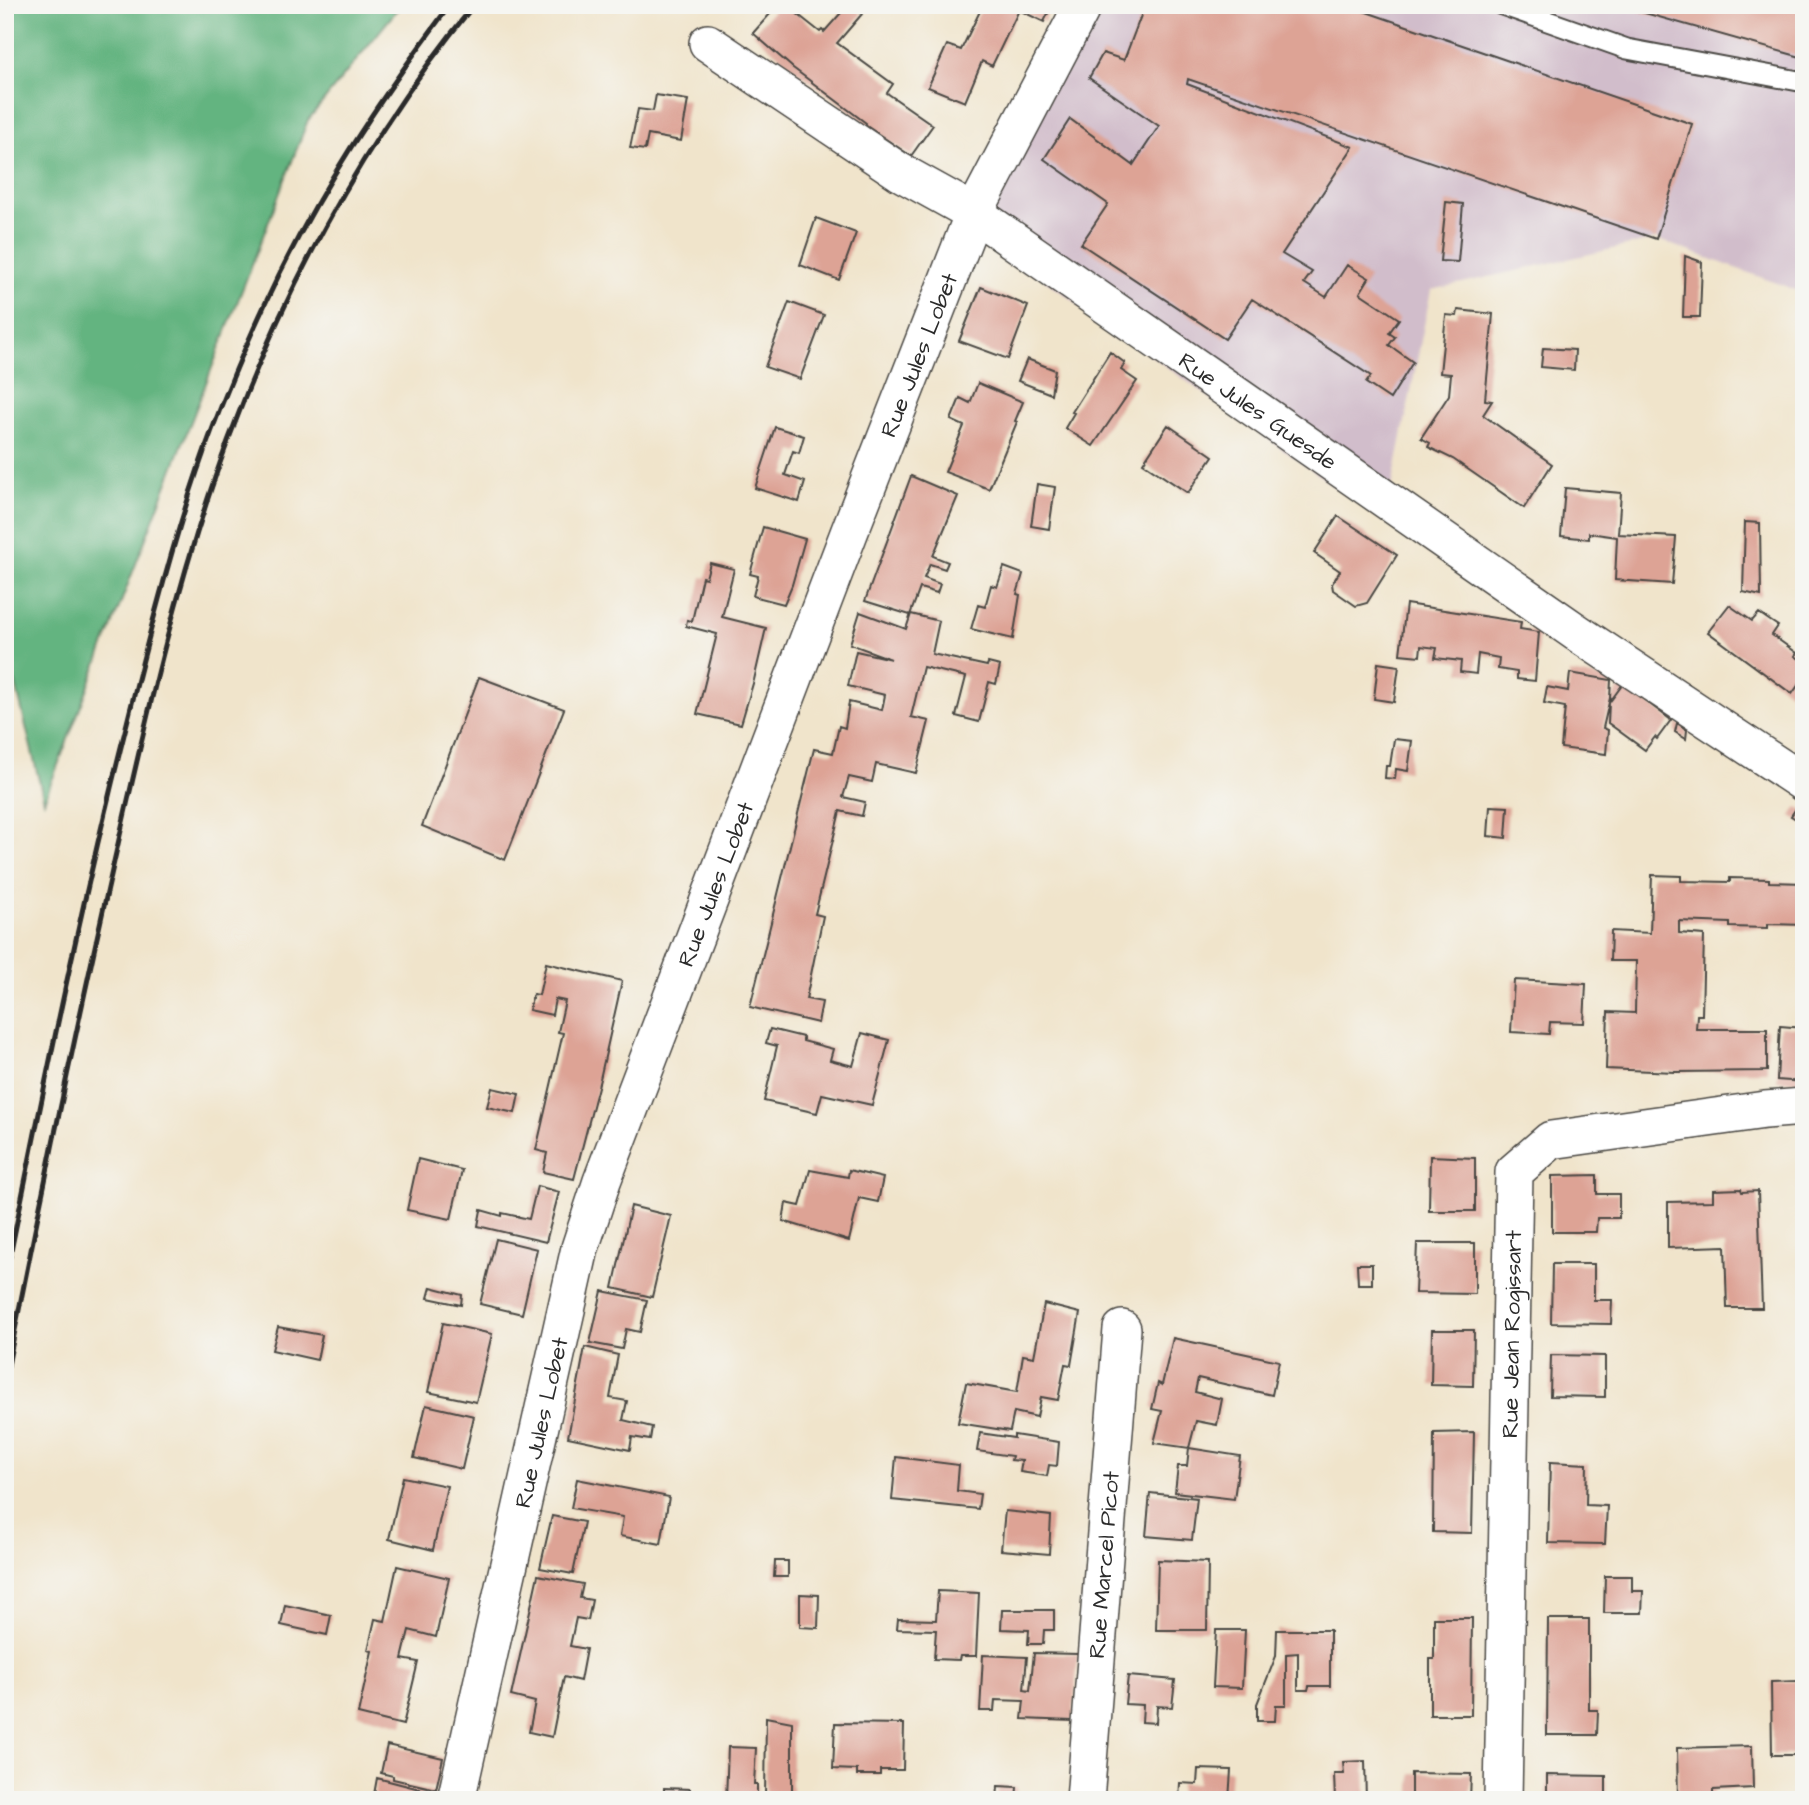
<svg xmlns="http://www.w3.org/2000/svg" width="1809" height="1805" font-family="'Architects Daughter',sans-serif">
	<rect width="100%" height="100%" fill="#f6f6f2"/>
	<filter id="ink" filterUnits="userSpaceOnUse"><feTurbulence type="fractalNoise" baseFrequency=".0143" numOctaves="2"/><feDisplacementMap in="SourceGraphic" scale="14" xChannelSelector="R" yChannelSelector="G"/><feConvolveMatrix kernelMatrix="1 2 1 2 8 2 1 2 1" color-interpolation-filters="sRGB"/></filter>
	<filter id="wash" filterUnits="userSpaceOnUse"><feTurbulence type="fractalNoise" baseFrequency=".00686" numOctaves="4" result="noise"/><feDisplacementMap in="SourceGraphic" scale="28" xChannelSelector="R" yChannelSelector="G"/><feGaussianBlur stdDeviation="1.57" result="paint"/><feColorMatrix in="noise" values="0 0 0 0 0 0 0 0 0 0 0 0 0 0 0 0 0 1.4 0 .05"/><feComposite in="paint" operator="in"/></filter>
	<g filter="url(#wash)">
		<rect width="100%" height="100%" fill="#f0e4cb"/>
		<path fill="#d1bdcb" d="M1068 5H1804V293L1656 239 1431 290 1385 522 960 220Z"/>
		<path fill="#64b480" stroke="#487056" stroke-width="2" d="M5 5H401L308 120 44 801 5 640Z"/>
		<g id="blocks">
			<path fill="#dda395" d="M778 5H786L820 32 822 30 824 32 848 5H852L862 14 837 43 893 84 887 93 933 125 911 156 865 125 866 123 793 68 753 33Z
				M983 5H1052L1044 22 1019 10 992 66 982 61 965 102 928 87 947 45 961 50Z
				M1145 5H1346L1692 124 1656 239 1188 79 1187 84 1353 147 1282 254 1312 272 1304 283 1326 297 1347 265 1369 278 1360 293 1399 319 1389 333 1395 337 1389 345 1413 362 1390 399 1366 383 1371 376 1252 299 1225 339 1081 244 1108 204 1044 159 1070 119 1133 165 1159 126 1089 78 1103 53 1124 60Z
				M1621 5H1804V58L1620 6Z
				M656 95 688 100 681 141 648 135 645 150 630 148 638 109 653 111Z
				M1446 202 1463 204 1458 262 1440 261Z
				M816 218 856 233 839 280 800 265Z
				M1685 256 1702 262 1700 317H1683Z
				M981 287 1028 306 1008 359 959 341Z
				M789 302 824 315 800 379 765 367Z
				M1458 310 1493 314 1485 400 1492 401 1483 415 1552 464 1524 508 1453 459 1428 447 1430 443 1421 438 1449 395 1451 374 1440 373 1446 315 1457 316Z
				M1543 348 1575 350 1574 370 1541 367Z
				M1110 352 1125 363 1121 370 1137 381 1093 446 1065 428 1074 413 1072 412Z
				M1027 359 1055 370 1051 394 1018 381Z
				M978 383 1023 402 1015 421 1017 422 989 489 945 472 964 426 951 420 960 398 970 403Z
				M1168 425 1213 456 1188 493 1143 463Z
				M775 427 804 436 799 453 793 451 785 475 805 482 799 502 755 488Z
				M911 476 958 496 933 556 948 562 945 569 930 564 924 578 940 584 937 593 920 588 910 615 865 601Z
				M1037 484 1055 487 1049 529 1031 526Z
				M1565 488 1621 493 1618 534 1676 537 1672 584 1615 580 1617 537 1589 533V539L1561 536Z
				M1338 516 1397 555 1367 603 1356 606 1333 590 1332 584 1340 571 1314 553Z
				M1745 522 1760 523 1761 596 1743 592Z
				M763 527 805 539 792 585 784 604 753 596 758 576 750 574Z
				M710 563 734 569 722 617 766 628 754 680 741 724 697 714 717 634 686 626 687 620 692 621 702 577 706 578Z
				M1004 567 1023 574 1017 594 1020 595 1013 639 971 629 978 605 985 607 991 585 997 587Z
				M1406 604 1521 622 1520 629 1539 632 1535 681 1517 679V672L1498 669 1499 658 1478 654 1476 674 1460 672 1461 661 1435 658 1437 648 1421 646 1420 656 1400 654Z
				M1729 605 1752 621 1759 613 1769 620 1778 626 1772 635 1797 653 1795 656 1804 662V677L1792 694 1708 632Z
				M860 612 906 629 911 614 939 621 932 654 987 666 988 663 1000 666 996 684 989 682 979 722 956 716 966 677 923 667 911 717 929 721 916 773 876 764 872 782 849 777 843 797 865 802 862 816 840 811 815 914 823 916 806 999 822 1002 818 1023 750 1007 814 749 833 753 839 726 845 728 849 702 882 710 885 695 848 686 856 651 891 659 850 644Z
				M1378 663 1399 666 1394 702 1374 699Z
				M1570 673 1611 680 1610 698 1603 728 1608 730 1606 754 1561 748 1565 707 1544 703 1547 687 1568 691Z
				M479 677 564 709 505 860 422 826Z
				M1623 684 1671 720 1657 739 1655 737 1645 750 1608 723 1609 703Z
				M1677 723 1687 730 1686 739 1675 732Z
				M1394 739 1412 741 1408 771 1396 769 1395 779 1385 778 1386 766H1390Z
				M1490 806 1508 807 1506 838 1488 836Z
				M1797 807 1804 810V824L1791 816Z
				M1652 875 1681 876V881L1730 882V878L1769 879V882L1804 883V925L1768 924V928L1730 927V923L1679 921V933L1704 935 1702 1015H1697L1696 1029H1767V1071L1675 1072 1606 1069 1608 1012 1635 1013 1636 961H1610L1611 931 1650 933Z
				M546 963 622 981 600 1079 574 1179 543 1172 547 1153 536 1150 563 1033 558 1032 565 1001 555 999 552 1015 529 1010 533 994 539 995Z
				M1514 980 1586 984 1584 1023 1550 1022 1549 1034 1511 1032Z
				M1780 1026 1804 1028V1082L1777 1080Z
				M770 1029 803 1037V1041L833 1049 830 1060 853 1066 862 1033 889 1040 872 1105 822 1094 817 1113 764 1101 777 1046 766 1043Z
				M492 1088 519 1094 515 1113 487 1107Z
				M1430 1156 1475 1158V1211H1429Z
				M418 1159 462 1170 451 1219 407 1210Z
				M810 1170 848 1177 849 1170 883 1178 878 1202 859 1198 849 1241 783 1221 786 1203 800 1206Z
				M1597 1175V1194H1619V1218H1597L1596 1232H1552V1176Z
				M537 1186 559 1192 546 1242 478 1226 481 1210 502 1216V1213L529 1219Z
				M1741 1189 1742 1192 1758 1191 1762 1308H1727L1725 1246 1668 1248V1202L1713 1201V1190Z
				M631 1206 671 1216 652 1297 613 1288Z
				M496 1239 537 1249 522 1314 480 1304Z
				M1417 1243H1475V1294L1415 1293Z
				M1357 1264H1372V1284H1358Z
				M1552 1264H1594V1300H1612L1611 1324 1551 1323Z
				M431 1287 462 1295 461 1305 428 1298Z
				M602 1291 647 1300 640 1332 626 1329 622 1349 590 1343Z
				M1044 1304 1080 1313 1071 1365 1065 1364 1058 1400 1041 1397 1037 1417 1014 1412 1010 1431 958 1423 966 1383 1017 1392 1023 1355 1034 1357Z
				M443 1323 492 1334 476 1402 428 1392Z
				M278 1327 322 1335 317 1360 272 1350Z
				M1432 1330H1474L1473 1386 1431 1385Z
				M1173 1338 1279 1361 1272 1395 1198 1378 1195 1392 1222 1399 1217 1425 1196 1421 1189 1448 1154 1443 1162 1411 1152 1409 1158 1383 1162 1385Z
				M585 1347 618 1355 610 1398 627 1401 623 1420 652 1427 650 1440 632 1437 630 1450 568 1437Z
				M1551 1355 1605 1356V1397L1550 1396Z
				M426 1405 474 1416 462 1469 414 1458Z
				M1474 1432 1472 1533 1433 1532 1434 1433Z
				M980 1433 1014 1438V1435L1059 1442 1057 1466 1049 1465 1047 1476 1020 1472 1022 1461 1011 1460 1012 1456 977 1451Z
				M1189 1448 1240 1456 1234 1499 1175 1492 1178 1466H1187Z
				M896 1457 959 1465 957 1491 980 1494 978 1509 892 1500Z
				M1550 1462 1587 1464 1586 1505 1607 1506 1605 1544 1548 1543Z
				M403 1477 447 1486 433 1550 389 1539Z
				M577 1479 669 1497 661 1544 620 1536 623 1517 571 1508Z
				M1150 1493 1197 1498 1192 1540 1146 1536Z
				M1005 1511 1051 1516 1049 1554 1001 1550Z
				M552 1516 584 1522 573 1574 540 1568Z
				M1158 1560 1208 1562 1207 1630H1156Z
				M775 1561H788V1577H774Z
				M397 1566 449 1578 436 1637 409 1630 402 1659 418 1662 403 1725 358 1714 372 1651 368 1650 375 1619 385 1621Z
				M538 1575 583 1584 580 1598 592 1600 588 1620 576 1618 570 1646 586 1649 580 1681 564 1677 552 1737 529 1732 535 1702 511 1696Z
				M1605 1576H1632V1591H1643L1642 1613H1604Z
				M938 1591 979 1593 976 1656H960L959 1660 934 1659 936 1630 897 1629 898 1619 936 1620Z
				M800 1594 819 1595 818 1628 800 1627Z
				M285 1605 331 1615 327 1635 281 1625Z
				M1002 1610H1054V1630H1044L1043 1644H1028L1029 1630 1001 1629Z
				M1434 1618H1472L1471 1715H1430V1659H1434Z
				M1548 1619H1589V1710H1598L1597 1735H1547Z
				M1216 1630H1245L1242 1688 1213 1687Z
				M1277 1630H1330V1686H1309L1308 1690H1298V1653L1286 1654V1705H1276L1275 1721H1257V1704L1276 1656Z
				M1034 1653 1078 1654 1073 1721 1022 1719 1024 1701 995 1700 994 1711H980L983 1655 1027 1657 1024 1690 1030 1691Z
				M1128 1676 1175 1680 1172 1707 1157 1706 1156 1723 1142 1722 1143 1705 1125 1704Z
				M1800 1681 1801 1695H1804V1722H1802L1803 1755H1772L1771 1682Z
				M766 1717 792 1722V1800H765Z
				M835 1723 904 1724 903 1770H880V1775H857V1770L833 1769Z
				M387 1745 443 1758 436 1789 393 1779V1776L381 1773Z
				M1752 1746 1753 1788 1713 1790V1800H1678L1677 1748Z
				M728 1747 756 1748 754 1784H757V1800H726Z
				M1365 1761 1366 1800H1335L1334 1774H1344L1343 1762Z
				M1198 1769 1231 1770 1229 1800H1179L1180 1783 1197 1784Z
				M1411 1773 1471 1774 1470 1800H1411Z
				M1547 1775 1606 1776V1800H1547Z
				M377 1778 435 1793 434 1800H373Z
				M998 1786 1017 1787 1016 1800H997Z
				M664 1788 690 1789 689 1800H664Z"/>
		</g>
	</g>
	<g filter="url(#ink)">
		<use href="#blocks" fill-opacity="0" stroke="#494743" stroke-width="2"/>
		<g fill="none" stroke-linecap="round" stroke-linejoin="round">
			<g stroke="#494743" stroke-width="23">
				<path id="service" d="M1502 5 1627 49 1804 82"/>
			</g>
			<g stroke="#494743" stroke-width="40">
				<g id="minor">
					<path id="s1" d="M708 43 900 172 974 213 1576 632 1804 783"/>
					<path id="s2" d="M456 1800 580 1248 602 1181 849 533 974 213 1083 5"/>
					<path id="s3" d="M1085 1800 1122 1329"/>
					<path id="s4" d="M1503 1800 1514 1172 1551 1140 1765 1110 1804 1107"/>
				</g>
			</g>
			<use href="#service" stroke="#fff" stroke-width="19"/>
			<use href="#minor" stroke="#fff" stroke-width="37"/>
			<path stroke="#2b2b2b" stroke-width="5" d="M5 1281C42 1097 79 913 125 731 145 651 165 571 190 493 211 428 237 364 266 302 316 194 379 100 450 5
				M5 1381C38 1212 73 1043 111 875 144 729 176 581 228 441 286 285 368 134 474 5"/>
		</g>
	</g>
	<g text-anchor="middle" stroke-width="5" stroke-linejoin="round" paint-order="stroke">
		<g font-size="23" fill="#2b2b2b" stroke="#f6f6f2">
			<text dy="8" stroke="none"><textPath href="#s2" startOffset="1521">Rue Jules Lobet</textPath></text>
			<text dy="8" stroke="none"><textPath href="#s1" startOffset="662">Rue Jules Guesde</textPath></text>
			<text dy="8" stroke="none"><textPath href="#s2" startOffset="954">Rue Jules Lobet</textPath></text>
			<text dy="8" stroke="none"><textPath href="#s4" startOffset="466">Rue Jean Rogissart</textPath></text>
			<text dy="8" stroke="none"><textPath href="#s2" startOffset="387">Rue Jules Lobet</textPath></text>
			<text dy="8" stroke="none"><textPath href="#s3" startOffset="236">Rue Marcel Picot</textPath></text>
		</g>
	</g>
	<rect width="1809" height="1805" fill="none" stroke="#f6f6f2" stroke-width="28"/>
</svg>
